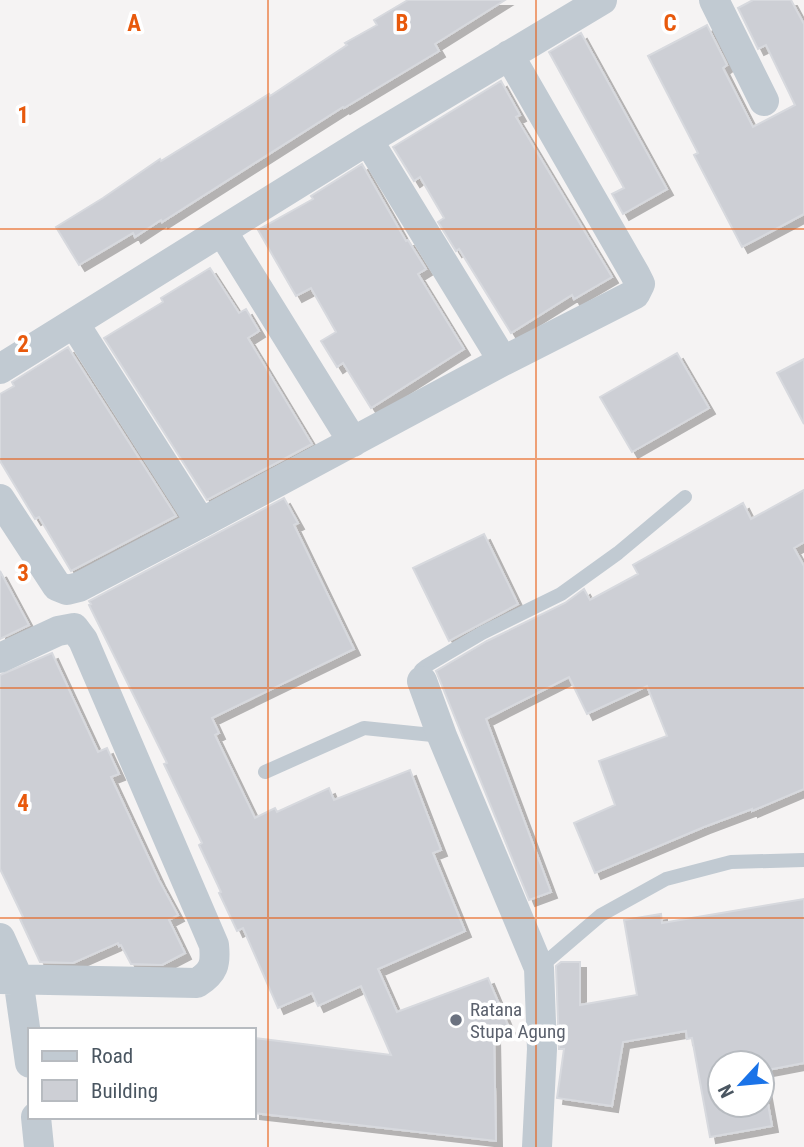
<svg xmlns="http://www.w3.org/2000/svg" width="804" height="1147" font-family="'Roboto Condensed',sans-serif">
	<defs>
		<filter id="shadow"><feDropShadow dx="6" dy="6" stdDeviation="0" flood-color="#0004"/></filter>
	</defs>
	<rect width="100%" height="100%" fill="#f5f3f3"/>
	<path fill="#cdcfd5" stroke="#d7d9de" stroke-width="2" filter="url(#shadow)" d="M408 0H505L435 44 439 51 344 108 343 107 162 222 161 220 135 237 133 233 79 265 56 227 103 198 160 159 161 161 269 94 270 96 347 45 345 43 377 25 374 20Z
		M753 0H791L804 24V214L742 247 694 155 698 153 648 56 707 25 727 65 723 68 753 127 795 105 766 45 758 49 738 8Z
		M581 33 667 189 623 214 612 194 624 188 549 52Z
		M501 81 520 115 516 117 612 277 574 299 572 295 511 333 459 249 456 251 438 222 444 218 420 177 414 181 393 147Z
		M362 164 406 241 408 240 426 269 418 274 464 349 371 408 343 363 337 367 321 341 336 332 311 288 296 296 258 230 313 199 311 196Z
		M210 268 239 313 246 309 259 331 248 338 312 444 207 500 104 338 163 302 161 298Z
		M68 347 176 516 71 571 39 517 35 519 0 461V394L14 386 12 382Z
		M677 353 709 408 632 452 600 397Z
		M804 359V424L777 373Z
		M804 490V542L794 548 804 566V789L752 811V809L704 827 595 873 574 823 615 805 599 761 667 736 647 686 587 714 569 677 486 719 551 892 529 900 436 671 487 641 565 603 584 589 590 600 638 574 633 565 743 503 751 519Z
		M284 498 298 523 294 525 354 649 212 718 219 733 215 735 255 818 275 808 277 812 329 788 334 800 410 770 441 850 433 853 465 931 378 969 397 1012 488 978 510 1030 494 1034 496 1141 254 1113V1038L391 1055 361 986 318 1006 312 993 278 1008 243 928 237 931 219 893 221 892 199 845 202 843 164 764 167 763 89 605 91 604 89 601Z
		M484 534 518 604 449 641 413 568Z
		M0 571 29 625 0 639Z
		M52 653 98 752 107 748 119 774 111 777 159 880 178 915 169 920 185 953 162 965 131 964 121 945 119 946 118 943 73 963 40 962 20 919 23 917 0 869V675Z
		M804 899V1063L762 1071V1063H720V1105H762V1071L772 1126 710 1137 692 1038 687 1039 686 1031 623 1042 612 1106 557 1098 564 1049H559L556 966 561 962H580V1005L637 995 624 920 661 914 662 923Z"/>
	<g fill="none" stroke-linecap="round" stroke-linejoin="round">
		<path stroke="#c1cad2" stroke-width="14" d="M422 681 421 670 426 666 482 633 561 594 618 553 685 497
			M265 772 364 728 442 736
			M539 968 601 915 666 879 731 862 804 860"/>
		<path stroke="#c1cad2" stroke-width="30" d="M714 0 764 101
			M368 140 503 361
			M222 231 353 442
			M74 323 201 523 503 361 635 294 640 284 635 274 509 55
			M0 369 368 140 602 0
			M0 499 57 586 67 590 79 587 201 523
			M0 658 58 631 74 628 83 640 214 945C216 964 214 972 197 983L0 979
			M422 681 442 736 539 968 542 1049 537 1147
			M0 938 18 978 30 1063
			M36 1117 39 1147"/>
	</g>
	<path fill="none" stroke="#e8590c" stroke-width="2" stroke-opacity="0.55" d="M268 0V1147M536 0V1147M0 229H804M0 459H804M0 688H804M0 918H804"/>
	<circle fill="#6b7280" stroke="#fff" stroke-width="2.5" cx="456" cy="1020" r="7"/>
	<g text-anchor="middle" stroke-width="7" stroke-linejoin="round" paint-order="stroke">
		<g font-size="19" fill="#5b616d" stroke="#fff" text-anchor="start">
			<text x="470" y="1016">Ratana<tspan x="470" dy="22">Stupa Agung</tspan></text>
		</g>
	</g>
	<g font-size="23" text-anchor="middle" font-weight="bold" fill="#e8590c" stroke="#fff" stroke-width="7" stroke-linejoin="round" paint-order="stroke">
		<text x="134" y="31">A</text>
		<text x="402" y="31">B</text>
		<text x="670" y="31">C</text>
		<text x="23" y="123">1</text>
		<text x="23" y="352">2</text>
		<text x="23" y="581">3</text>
		<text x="23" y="811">4</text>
	</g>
	<rect x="28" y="1028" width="228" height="91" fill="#ffffff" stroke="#b7bbc0" stroke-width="2"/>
	<rect x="42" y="1051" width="35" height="10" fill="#c1cad2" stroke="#b7bbc0" stroke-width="2"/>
	<text x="91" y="1063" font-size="21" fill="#4a5661">Road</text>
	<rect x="42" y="1080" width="35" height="21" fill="#cdcfd5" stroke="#b7bbc0" stroke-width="2"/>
	<text x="91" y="1098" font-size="21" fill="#4a5661">Building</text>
	<g transform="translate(741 1084) rotate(244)"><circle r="33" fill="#ffffff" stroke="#b7bbc0" stroke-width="2"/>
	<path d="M0-5L12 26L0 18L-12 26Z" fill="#1a73e8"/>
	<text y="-10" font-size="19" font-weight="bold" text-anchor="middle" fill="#4a5661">N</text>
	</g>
</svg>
